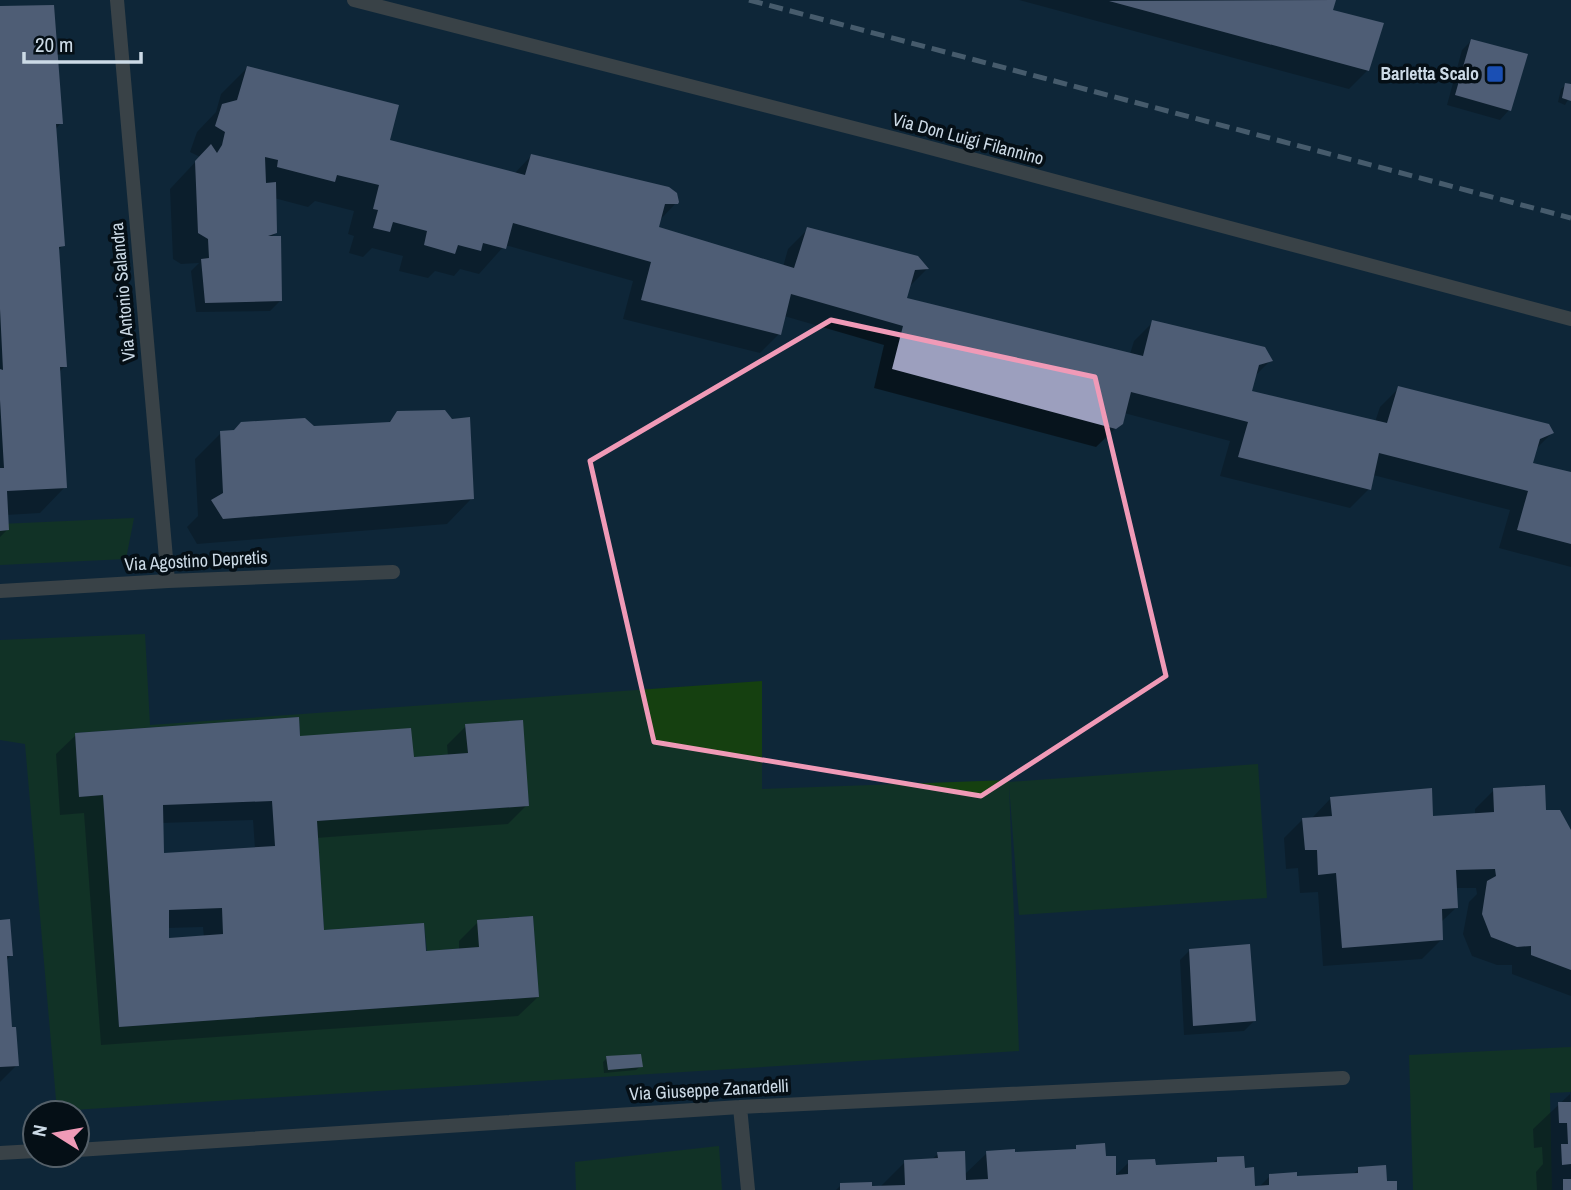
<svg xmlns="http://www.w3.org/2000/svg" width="1571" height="1190" font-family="'Archivo Narrow',sans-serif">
	<rect width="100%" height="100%" fill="#0e2738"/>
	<path fill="#154010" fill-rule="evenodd" d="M134 518 126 559 0 565V524Z
		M145 634 150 725 762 681V789L1009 780V782L1258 764 1267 898 1019 915 1009 785 1019 1051 57 1111 25 744 0 740V640ZM299 717 300 736 414 757 468 753 465 725 522 720 529 806 317 821 324 930 424 923 427 951 479 947 478 920 533 916 539 997 119 1027 103 795 79 797 75 733Z
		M1571 1047V1092L1550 1093 1552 1190H1413L1409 1055Z
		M719 1146 722 1190H576L575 1162Z"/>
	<path fill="#0007" fill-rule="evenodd" d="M1019 0H1334L1331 11 1368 70 1349 89Z
		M0 8 61 123 55 130 63 245 58 251 65 366 59 372 65 487 40 513 6 515 7 530 0 537Z
		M1472 40 1509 110 1500 120 1447 105 1462 50Z
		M247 68 388 141 514 174 531 156 676 203 659 221 657 229 783 267 788 249 808 229 927 269 909 287 905 299 1130 354 1134 341 1153 322 1271 360 1254 377 1250 392 1375 422 1380 407 1399 388 1552 433 1535 450 1531 465 1571 474V567L1499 548 1510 510 1373 475 1369 489 1350 508 1220 476 1230 441 1124 413 1121 423 1096 447 874 388 884 345 784 316 779 334 760 353 623 319 633 281 505 245 479 274 460 269 454 276 435 271 428 278 399 271 403 256 372 248 363 257 349 253 354 236 348 234 354 211 315 201 308 207 274 198 276 233 270 238 280 301 270 311 196 312 191 271 199 263 181 264 173 259 170 189 200 157 190 152 197 132 216 112 221 94Z
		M1566 85 1571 86V94L1565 105 1558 102 1561 89Z
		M398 413 472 498 447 524 197 544 187 527 198 516 195 459 221 433 387 424Z
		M466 726 527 805 508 824 316 838 322 931 425 953 459 950V941L478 922 538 997 518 1016 101 1045 84 813 60 815 56 754 76 735 299 738 412 759 448 756 447 745ZM253 820 255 849 162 855 161 823ZM203 927 204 938 168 940 167 928Z
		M1494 790 1544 812 1571 831V996L1512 974V965H1497L1472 956 1463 934 1469 902 1477 894 1476 888H1456L1457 907 1440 923 1441 940 1422 959 1323 966 1318 892 1300 893 1298 868 1286 869 1284 838 1303 819 1312 818 1331 798 1431 818 1475 815V809Z
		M0 922 11 955 6 961 11 1029 17 1065 0 1082Z
		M1190 950 1254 1021 1244 1031 1184 1035 1180 960Z
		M607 1058 641 1066 636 1070 604 1073 603 1062Z
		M1570 1094 1571 1190H1537L1536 1172 1543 1164 1542 1147 1534 1148 1533 1129Z
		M1077 1147 1104 1158 1115 1176 1129 1162 1154 1167 1212 1164 1218 1158 1243 1170 1253 1188H1258L1270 1176 1295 1178 1352 1175 1359 1169 1395 1190H836L841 1185 879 1188 905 1162 931 1160 938 1154 964 1175 987 1153 1014 1154 1073 1151Z"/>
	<path fill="#9c9fbe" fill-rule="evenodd" d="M1336 0 1333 10 1384 23 1369 71 1109 1Z
		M54 5 63 124H56L65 246 59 247 67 367H60L67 488 7 491 9 530 0 531V468H4L0 400V369L3 370 0 309V6Z
		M1471 39 1528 54 1511 111 1455 95Z
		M247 66 399 105 390 140 525 175 531 154 669 187 677 193 679 202 678 204H665L659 227 794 268 807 227 918 256 929 269 915 270 907 298 1143 356 1152 320 1265 347 1273 361 1259 365 1252 391 1387 423 1398 386 1549 424 1554 433 1540 439 1533 463 1571 472V544L1517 530 1528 491 1379 453 1371 490 1238 457 1248 422 1131 392 1123 424 1116 429 892 369 903 326 791 294 781 335 641 300 651 262 513 223 506 249 483 243 481 251 458 245 455 254 424 245 427 231 393 222 390 232 373 228 378 210 373 209 379 185 337 175 335 182 277 167 278 160 265 157 266 183 276 182 277 233 268 236H281L282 301 205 303 201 259 209 258 208 239 198 233 195 161 211 144 217 153 222 145 225 132 215 126 222 104 237 100Z
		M1565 83 1571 84V101L1562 98Z
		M445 410 452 419 470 417 474 499 223 519 211 500 223 493 220 431 234 430 241 422 305 418 314 426 334 425 390 422 397 411Z
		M299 717 300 736 411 728 414 757 468 753 465 724 523 720 529 806 317 821 324 930 424 923 426 951 479 947 477 920 533 916 539 997 119 1027 103 795 79 797 75 733ZM272 801 275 846 164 853 163 805ZM222 908 223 934 169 938V910Z
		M1545 785 1546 810H1560L1571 830V970L1531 955V946L1517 947 1491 937 1482 914 1487 881 1496 876 1495 869 1456 870 1458 908 1442 909 1443 940 1342 948 1336 873 1318 875 1317 850H1305L1302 818 1332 816 1330 797 1432 788 1433 816 1494 812 1493 788Z
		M10 919 13 956H7L12 1027H16L19 1066 0 1067V920Z
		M1250 944 1256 1021 1193 1026 1189 949Z
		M641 1054 643 1067 608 1070 606 1056Z
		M1558 1102H1571V1164L1562 1165 1561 1144H1568L1567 1123H1559Z
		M1105 1143 1106 1156H1116V1175L1128 1174V1160L1155 1159 1156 1165 1217 1162V1157L1244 1156 1245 1168 1254 1167 1255 1186 1269 1185V1174L1297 1172V1176L1358 1173V1167L1386 1165 1387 1181H1397V1190H840V1183L872 1182V1186L905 1185 904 1160 938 1158 937 1152 965 1151 966 1180 988 1179 986 1151 1015 1149V1152L1076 1149V1145Z
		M1563 1179H1571V1190H1563Z"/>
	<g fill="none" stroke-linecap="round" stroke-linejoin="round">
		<path stroke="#6d6459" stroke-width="14" d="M117 0 168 581
			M354 0 908 142 1571 319
			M0 591 168 581 393 572
			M740 1107 748 1190
			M77 1150 740 1107 1343 1078
			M0 1153 35 1151"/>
		<path stroke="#8a9caa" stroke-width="5" stroke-dasharray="14 7" stroke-linecap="butt" d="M749 0 1571 218"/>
	</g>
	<path d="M0 0H1571V1190H0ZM831 320 1095 377 1166 676 981 796 654 742 590 461Z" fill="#0e2738" fill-opacity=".55" fill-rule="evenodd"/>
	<path fill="none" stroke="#f09ab7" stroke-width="5" stroke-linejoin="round" d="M831 320 1095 377 1166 676 981 796 654 742 590 461Z"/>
	<rect fill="#1a4fb4" stroke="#050f16" stroke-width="2.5" x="1486" y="65" width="18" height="18" rx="3.5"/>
	<g text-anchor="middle" stroke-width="7" stroke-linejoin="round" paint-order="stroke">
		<g font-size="18" font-weight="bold" fill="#ccdae6" stroke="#050f16" text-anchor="end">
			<text x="1479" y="80">Barletta Scalo</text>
		</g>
		<g font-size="18" fill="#ccdae6" stroke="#050f16">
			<text transform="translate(968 139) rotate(15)" y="6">Via Don Luigi Filannino</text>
			<text transform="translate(123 292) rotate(-95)" y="6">Via Antonio Salandra</text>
			<text transform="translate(196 561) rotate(-3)" y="6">Via Agostino Depretis</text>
			<text transform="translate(709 1090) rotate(-3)" y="6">Via Giuseppe Zanardelli</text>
		</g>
	</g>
	<g transform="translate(56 1134) rotate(281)"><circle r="33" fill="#050f16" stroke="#556069" stroke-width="2"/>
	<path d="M0-5L12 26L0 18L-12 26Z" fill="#f09ab7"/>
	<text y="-10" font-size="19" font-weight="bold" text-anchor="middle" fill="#ccdae6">N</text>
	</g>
	<path d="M24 52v10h117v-10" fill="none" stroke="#ccdae6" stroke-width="3.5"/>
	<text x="35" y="52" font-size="21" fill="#ccdae6" stroke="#050f16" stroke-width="5" paint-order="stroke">20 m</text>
</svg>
